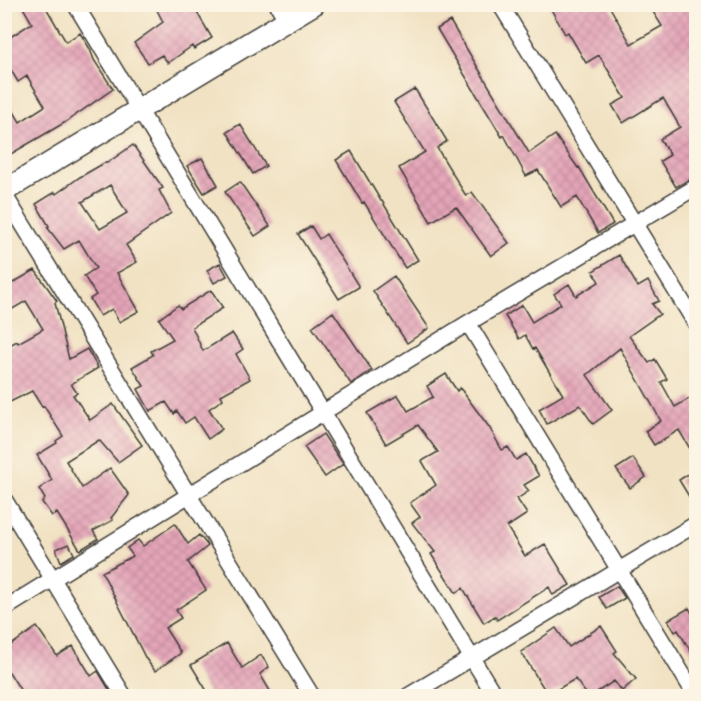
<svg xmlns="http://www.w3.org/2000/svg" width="701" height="701" font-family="'Playpen Sans',sans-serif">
	<defs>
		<pattern id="building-cross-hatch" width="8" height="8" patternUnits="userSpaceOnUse" patternTransform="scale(1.5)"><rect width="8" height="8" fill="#e4a4b8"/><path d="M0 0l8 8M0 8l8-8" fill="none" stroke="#c38d9e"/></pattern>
	</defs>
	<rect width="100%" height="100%" fill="#fcf5e5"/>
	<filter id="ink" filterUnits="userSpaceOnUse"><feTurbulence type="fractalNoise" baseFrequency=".0167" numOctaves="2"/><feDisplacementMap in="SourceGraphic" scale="12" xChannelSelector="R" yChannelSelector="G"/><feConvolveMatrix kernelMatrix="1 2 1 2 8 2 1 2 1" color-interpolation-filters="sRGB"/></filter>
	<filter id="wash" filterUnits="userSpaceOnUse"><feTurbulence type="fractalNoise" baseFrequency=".008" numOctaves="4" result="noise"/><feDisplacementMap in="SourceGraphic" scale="24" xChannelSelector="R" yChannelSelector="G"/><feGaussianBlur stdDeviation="1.35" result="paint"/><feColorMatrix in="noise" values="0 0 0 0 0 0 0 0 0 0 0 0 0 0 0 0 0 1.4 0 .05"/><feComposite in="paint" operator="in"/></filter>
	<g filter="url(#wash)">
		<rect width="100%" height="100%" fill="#f1e2c3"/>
		<g id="blocks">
			<path fill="url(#building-cross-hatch)" fill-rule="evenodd" d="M21 4H44L66 42 80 33 90 49 94 60 113 89 64 123 4 158V95L20 122 45 106 27 76 18 82 11 70 4 74V41L32 23Z
				M166 4H192L212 38 194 49 192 46 168 63 162 55 148 63 134 43 163 22 157 10Z
				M548 4H608L631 44 662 26 648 4H696V176L676 187 660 161 670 155 660 139 680 127 663 98 623 123 612 105 625 98 599 55 586 63 568 32 565 34Z
				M450 21 529 153 555 135 578 168 579 167 613 224 598 233 577 197 561 207 538 170 526 176 504 135 502 137 437 29Z
				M415 89 447 141 437 148 466 196 472 192 509 243 491 256 456 207 431 222 399 168 425 152 394 102Z
				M240 124 266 166 253 174 227 132Z
				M133 145 163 188 159 190 171 213 126 245 137 262 117 273 139 311 119 322 112 309 100 316 90 299 96 295 84 276 96 268 79 240 64 249 47 227 49 226 36 204 55 192 56 194 80 177 106 162 107 163ZM110 185 127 213 100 229 82 202Z
				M351 151 381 201H382L418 260 405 268 364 202 362 203 336 160Z
				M202 158 218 185 204 193 187 166Z
				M240 182 270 226 255 236 225 192Z
				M311 226 319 239 326 234 359 287 339 299 298 234Z
				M619 255 638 287 648 281 659 301 652 304 660 314 629 336 649 363 655 359 667 379 661 382 675 407 692 397 696 404V459L679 430 654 445 645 431 661 421 620 348 587 375 612 410 593 424 580 405 547 424 539 409 563 395 535 348 533 349 525 335 519 339 505 316 522 305 532 322 561 304 554 294 569 284 576 296 599 282 593 271Z
				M220 263 227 276 214 283 207 270Z
				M35 270 57 301 55 303 69 359 87 349 98 368 71 384 77 393 73 395 90 420 113 404 142 445 118 462 99 440 66 461 82 488 110 468 129 495 111 518 113 520 93 531 98 539 80 550 57 513 52 516 42 502 45 499 39 489 52 480 37 455 57 443 56 441 63 436 44 406 42 407 32 391 4 405V348L17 341 18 343 43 329 26 301 4 314V288Z
				M394 276 429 328 407 343 373 291Z
				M211 290 223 308 192 327 203 351 232 333 243 349 236 354 250 379 221 395 223 399 209 409 222 429 208 439 194 417 185 423 177 411 174 414 166 402 150 411 138 389 144 386 132 367 153 355 151 351 173 339 159 319 178 305 181 309Z
				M333 312 372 370 351 384 312 327Z
				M446 374 457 391 460 388 489 427 502 450 508 447 516 460 526 454 539 476 524 485 529 491 517 499 527 514 507 527 525 556 545 544 570 585 553 595 549 587 497 620 495 616 484 623 463 588 456 593 431 554 435 552 412 523 420 517 410 503 436 485 422 461 438 452 418 425 386 444 367 413 398 395 408 411 433 397 427 386Z
				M323 434 343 464 325 477 304 447Z
				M633 458 646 477 630 488 616 469Z
				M696 469V508L679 480Z
				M175 524 188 544 199 535 208 546 188 562 206 590 176 610 181 618 165 628 181 653 155 671 146 659 102 572 133 556 127 548 138 540 143 546Z
				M69 544 74 554 61 562 56 549Z
				M617 586 625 598 607 609 599 597Z
				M689 608 696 621V660L678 630 675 632 668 620Z
				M601 626 617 651 614 653 636 679 622 691 614 681 591 696H588L575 679 548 695 521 652 556 628 569 647Z
				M37 627 57 656 73 646 91 676 98 671 113 696H24L9 672 4 674V650Z
				M227 643 242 668 261 655 269 667 260 674 273 696H210L191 665Z"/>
		</g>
	</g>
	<g filter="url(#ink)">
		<use href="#blocks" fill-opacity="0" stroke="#3c3a35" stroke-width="1.5"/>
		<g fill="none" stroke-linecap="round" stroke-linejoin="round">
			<g stroke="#3c3a35" stroke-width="18">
				<path id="street" d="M75 4 495 696
					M277 4 287 21
					M500 4 696 324
					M4 194 312 696
					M468 323 696 696
					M4 499 124 696
					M4 609 468 323 696 187
					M408 696 696 524"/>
			</g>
			<g stroke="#3c3a35" stroke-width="24">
				<path id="secondary" d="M4 191 314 4"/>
			</g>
			<use href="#street" stroke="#fff" stroke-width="15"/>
			<use href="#secondary" stroke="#fff" stroke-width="21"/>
		</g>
	</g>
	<rect width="701" height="701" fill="none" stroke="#fcf5e5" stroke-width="24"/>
</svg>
